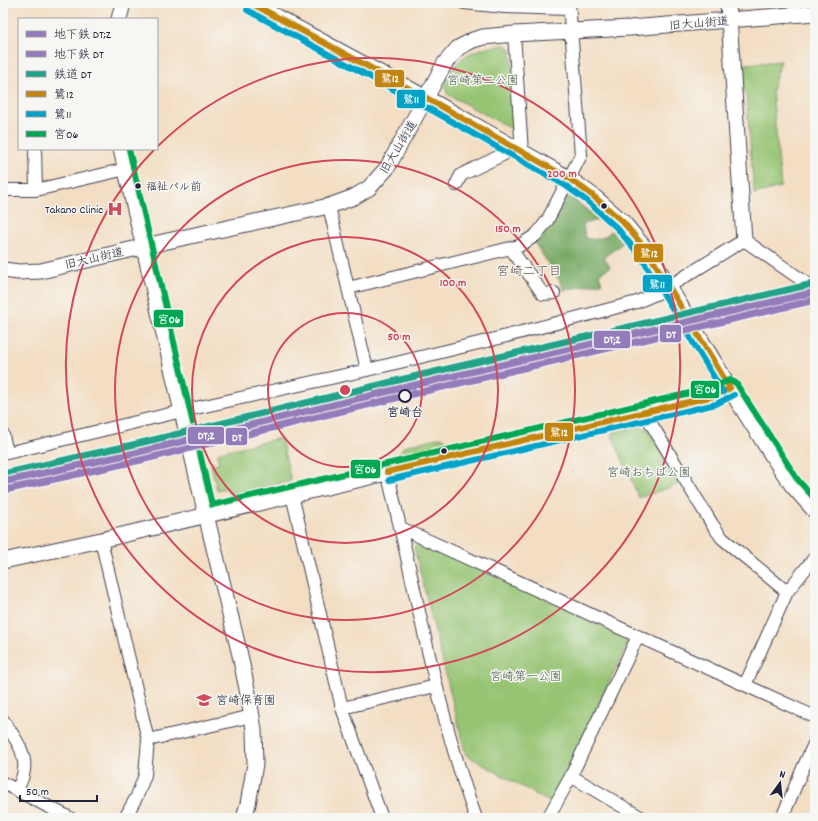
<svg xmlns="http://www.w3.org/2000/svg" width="818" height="821" font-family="Dekko,'Klee One',sans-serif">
	<rect width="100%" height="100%" fill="#f6f6f2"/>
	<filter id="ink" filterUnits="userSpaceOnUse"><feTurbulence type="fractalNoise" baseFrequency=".025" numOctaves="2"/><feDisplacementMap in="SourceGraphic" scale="8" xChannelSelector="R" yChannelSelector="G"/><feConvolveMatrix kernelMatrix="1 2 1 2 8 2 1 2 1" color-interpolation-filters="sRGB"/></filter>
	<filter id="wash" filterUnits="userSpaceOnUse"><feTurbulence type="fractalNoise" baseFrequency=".012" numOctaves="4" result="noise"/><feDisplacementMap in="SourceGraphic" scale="16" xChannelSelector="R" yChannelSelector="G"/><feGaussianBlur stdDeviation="0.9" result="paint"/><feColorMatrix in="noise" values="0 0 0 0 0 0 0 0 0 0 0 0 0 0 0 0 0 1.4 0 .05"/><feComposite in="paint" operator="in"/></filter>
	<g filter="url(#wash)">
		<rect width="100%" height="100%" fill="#f3dec3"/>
		<path fill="#96c473" stroke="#5c7357" d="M505 45 511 49 516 126 512 129 447 94C444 84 445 80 451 71 465 50 482 48 505 45Z
			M781 61 772 90 781 187 754 194 746 93H738L736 65Z
			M639 426 648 430 679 484 639 498 611 433Z
			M442 437 450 444 449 446 400 456 399 454 404 446Z
			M281 438 291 481 229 495 227 488 217 490 211 465 219 463 217 455H219V452Z
			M419 542 625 635 627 645 551 803 466 755 414 547Z"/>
		<path fill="#78aa65" stroke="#4d6650" d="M570 196 599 220 583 224 585 238C596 241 603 239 611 231L623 243 604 257 610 267 599 274 602 283 563 290 560 281 534 242 563 197Z"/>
	</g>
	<g filter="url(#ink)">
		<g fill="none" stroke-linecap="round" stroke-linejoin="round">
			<g stroke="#413e4f" stroke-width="14">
				<path id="minor" d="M464 3 505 7 569 9
					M514 34 522 152
					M35 149 36 190
					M456 185 461 175 504 154 511 147
					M3 190H36L126 169
					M329 206 367 370
					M511 249 543 294 554 293
					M348 288 519 246 536 235 547 221 581 155 569 3
					M647 412 650 422 712 524 722 538 787 592
					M3 435 7 453
					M3 454 182 411 367 370 495 339 637 302 660 292 744 240 815 289
					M387 472C416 588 435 706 476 818
					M292 495 342 708 382 818
					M401 528 815 717
					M101 540 148 740 145 775 137 796 125 818
					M745 685 787 592 815 557
					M342 708 436 686
					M3 720C14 737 29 754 23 775 22 780 19 785 17 790
					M148 740 252 716
					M571 776 642 818
					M3 783 70 818
					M548 818 571 776 638 636
					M782 818 803 768 815 742"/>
			</g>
			<g stroke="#413e4f" stroke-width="17">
				<path id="tertiary" d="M251 3 439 105 570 179 592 195 623 222 648 252 737 400 775 460 792 485 815 511
					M728 3 744 240
					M119 19 123 3
					M121 149 206 515 240 655 249 699 254 730 255 764 248 804 244 818
					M3 270 19 272 41 271 163 242 329 206 354 197 369 188 387 168 445 63 458 48 473 40 483 37 514 34 630 28 815 13
					M3 561 101 540 714 396 730 388"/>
			</g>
			<use href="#minor" stroke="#fff" stroke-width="12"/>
			<use href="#tertiary" stroke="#fff" stroke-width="15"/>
			<g stroke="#f6f6f2" stroke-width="9">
				<path id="bus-1" d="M251 3 439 105 570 179 592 195 623 222 648 252 730 388
					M387 472 714 396 730 388"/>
			</g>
			<g stroke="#f6f6f2" stroke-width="9">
				<path id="bus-2" d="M247 10 435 112 566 186 587 201 617 228 641 257 723 392
					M389 480 716 404 734 395"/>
			</g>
			<g stroke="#f6f6f2" stroke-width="9">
				<path id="bus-3" d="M129 149 212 505 711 388 730 380 736 383 798 480 815 499"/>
			</g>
			<use href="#bus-1" stroke="#c2850f" stroke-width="6"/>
			<use href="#bus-2" stroke="#02a2c7" stroke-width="6"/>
			<use href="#bus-3" stroke="#00a651" stroke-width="6"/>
			<g stroke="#f6f6f2" stroke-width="10">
				<path id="rail-1" d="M3 474 137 444 400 380 813 284"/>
			</g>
			<use href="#rail-1" stroke="#20a288" stroke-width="7"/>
			<g stroke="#f6f6f2" stroke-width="10">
				<path id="metro-1" d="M3 482 139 452 402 388 815 292"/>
			</g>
			<g stroke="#f6f6f2" stroke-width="10">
				<path id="metro-2" d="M5 490 141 460 404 396 815 300"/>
			</g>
			<use href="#metro-1" stroke="#937cb9" stroke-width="7"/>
			<use href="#metro-2" stroke="#937cb9" stroke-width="7"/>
		</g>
	</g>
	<g fill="none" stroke="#d1495b" stroke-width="2">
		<circle cx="345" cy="390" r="77"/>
		<circle cx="345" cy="390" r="153"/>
		<circle cx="345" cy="390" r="230"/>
		<path d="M158 146A307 307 0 1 1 154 150"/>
	</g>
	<defs>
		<g id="hospital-bare" transform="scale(1.2)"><path d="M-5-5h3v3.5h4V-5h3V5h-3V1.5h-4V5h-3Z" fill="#d1495b" stroke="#f6f6f2" stroke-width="2.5" paint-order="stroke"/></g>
		<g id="school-bare" transform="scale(1.2)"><path d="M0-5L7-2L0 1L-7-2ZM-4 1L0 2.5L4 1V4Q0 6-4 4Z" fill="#d1495b" stroke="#f6f6f2" stroke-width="2.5" paint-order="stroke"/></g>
	</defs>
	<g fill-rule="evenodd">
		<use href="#hospital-bare" x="115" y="209"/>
		<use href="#school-bare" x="204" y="700"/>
	</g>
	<g fill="#22223b" stroke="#f6f6f2" stroke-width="1.5">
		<circle cx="138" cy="186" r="3.5"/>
		<circle cx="604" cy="206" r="3.5"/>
		<circle cx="444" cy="451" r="3.5"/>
	</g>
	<circle fill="#f6f6f2" stroke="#22223b" stroke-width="2" cx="405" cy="396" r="6"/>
	<g text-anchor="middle" stroke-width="3" stroke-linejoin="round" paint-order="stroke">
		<g font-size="11" fill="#22223b" stroke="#f6f6f2" text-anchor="start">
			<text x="146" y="190">福祉パル前</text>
		</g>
		<g font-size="12" fill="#22223b" stroke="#f6f6f2">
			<text transform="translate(699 23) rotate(-5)" y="4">旧大山街道</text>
			<text transform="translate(398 147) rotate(-59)" y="4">旧大山街道</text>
			<text transform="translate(94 258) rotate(-13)" y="4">旧大山街道</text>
		</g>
		<g font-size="12" fill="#4b5b4f" stroke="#f6f6f2">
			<text x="483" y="84">宮崎第二公園</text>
			<text x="649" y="476">宮崎おちば公園</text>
			<text x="526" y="680">宮崎第一公園</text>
		</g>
		<g font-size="12" fill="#22223b" stroke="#f6f6f2" text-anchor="end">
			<text x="103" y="213">Takano Clinic</text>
			<text x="216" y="704" text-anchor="start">宮崎保育園</text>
		</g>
		<g font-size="12" font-weight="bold" fill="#22223b" stroke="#f6f6f2">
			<text x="405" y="416">宮崎台</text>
		</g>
		<g font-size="13" fill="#66514a" stroke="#f6f6f2">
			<text x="529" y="275">宮崎二丁目</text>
		</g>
	</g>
	<circle cx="345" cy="390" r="6" fill="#d1495b" stroke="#f6f6f2" stroke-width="2"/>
	<g font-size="12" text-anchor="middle" font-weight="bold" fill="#d1495b" stroke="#f6f6f2" stroke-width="3" stroke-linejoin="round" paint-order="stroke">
		<text x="562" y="177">200 m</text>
		<text x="508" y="232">150 m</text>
		<text x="453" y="286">100 m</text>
		<text x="399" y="340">50 m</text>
	</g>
	<g stroke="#f6f6f2" stroke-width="1.5">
		<rect x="374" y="69" width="31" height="19" rx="4" fill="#c2850f"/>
		<rect x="396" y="89" width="30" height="20" rx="4" fill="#02a2c7"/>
		<rect x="633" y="243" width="31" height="20" rx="4" fill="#c2850f"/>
		<rect x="642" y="274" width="31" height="19" rx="4" fill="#02a2c7"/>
		<rect x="153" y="309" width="31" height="19" rx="4" fill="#00a651"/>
		<rect x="659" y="324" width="23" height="19" rx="4" fill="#937cb9"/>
		<rect x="593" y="330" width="38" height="19" rx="4" fill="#937cb9"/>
		<rect x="690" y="380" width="30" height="19" rx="4" fill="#00a651"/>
		<rect x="544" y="422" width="30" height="20" rx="4" fill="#c2850f"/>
		<rect x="187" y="426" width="38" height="19" rx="4" fill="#937cb9"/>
		<rect x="225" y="427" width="23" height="19" rx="4" fill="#937cb9"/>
		<rect x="350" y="459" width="31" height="20" rx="4" fill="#00a651"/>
	</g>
	<g font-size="11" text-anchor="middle" font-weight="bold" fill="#fff">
		<text x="390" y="82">鷺12</text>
		<text x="411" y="103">鷺11</text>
		<text x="649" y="257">鷺12</text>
		<text x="657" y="288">鷺11</text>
		<text x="169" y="323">宮06</text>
		<text x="671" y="338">DT</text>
		<text x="612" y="343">DT;Z</text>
		<text x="705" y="393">宮06</text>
		<text x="559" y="436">鷺12</text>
		<text x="206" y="439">DT;Z</text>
		<text x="237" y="441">DT</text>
		<text x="365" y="473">宮06</text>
	</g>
	<rect width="818" height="821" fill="none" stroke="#f6f6f2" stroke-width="16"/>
	<rect x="18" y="18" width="140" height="132" fill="#f6f6f2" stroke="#a1a1a9"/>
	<rect x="26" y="31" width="20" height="6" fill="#937cb9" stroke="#a1a1a9"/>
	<text x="54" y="38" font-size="12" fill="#22223b">地下鉄 DT;Z</text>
	<rect x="26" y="51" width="20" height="6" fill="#937cb9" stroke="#a1a1a9"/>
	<text x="54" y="58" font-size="12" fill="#22223b">地下鉄 DT</text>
	<rect x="26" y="71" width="20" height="6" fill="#20a288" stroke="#a1a1a9"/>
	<text x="54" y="78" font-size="12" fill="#22223b">鉄道 DT</text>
	<rect x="26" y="91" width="20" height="6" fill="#c2850f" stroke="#a1a1a9"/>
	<text x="54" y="98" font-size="12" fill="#22223b">鷺12</text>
	<rect x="26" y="111" width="20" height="6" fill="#02a2c7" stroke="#a1a1a9"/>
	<text x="54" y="118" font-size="12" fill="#22223b">鷺11</text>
	<rect x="26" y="131" width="20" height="6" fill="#00a651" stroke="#a1a1a9"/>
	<text x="54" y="138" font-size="12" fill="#22223b">宮06</text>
	<g transform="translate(780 783) rotate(15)" stroke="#f6f6f2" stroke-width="3" paint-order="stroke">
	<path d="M0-3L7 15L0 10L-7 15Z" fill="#22223b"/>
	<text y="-6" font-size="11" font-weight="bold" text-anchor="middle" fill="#22223b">N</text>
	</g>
	<path d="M20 795v6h77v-6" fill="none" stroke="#22223b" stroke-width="2"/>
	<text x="26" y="795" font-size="12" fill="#22223b" stroke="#f6f6f2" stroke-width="3" paint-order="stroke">50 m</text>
</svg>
